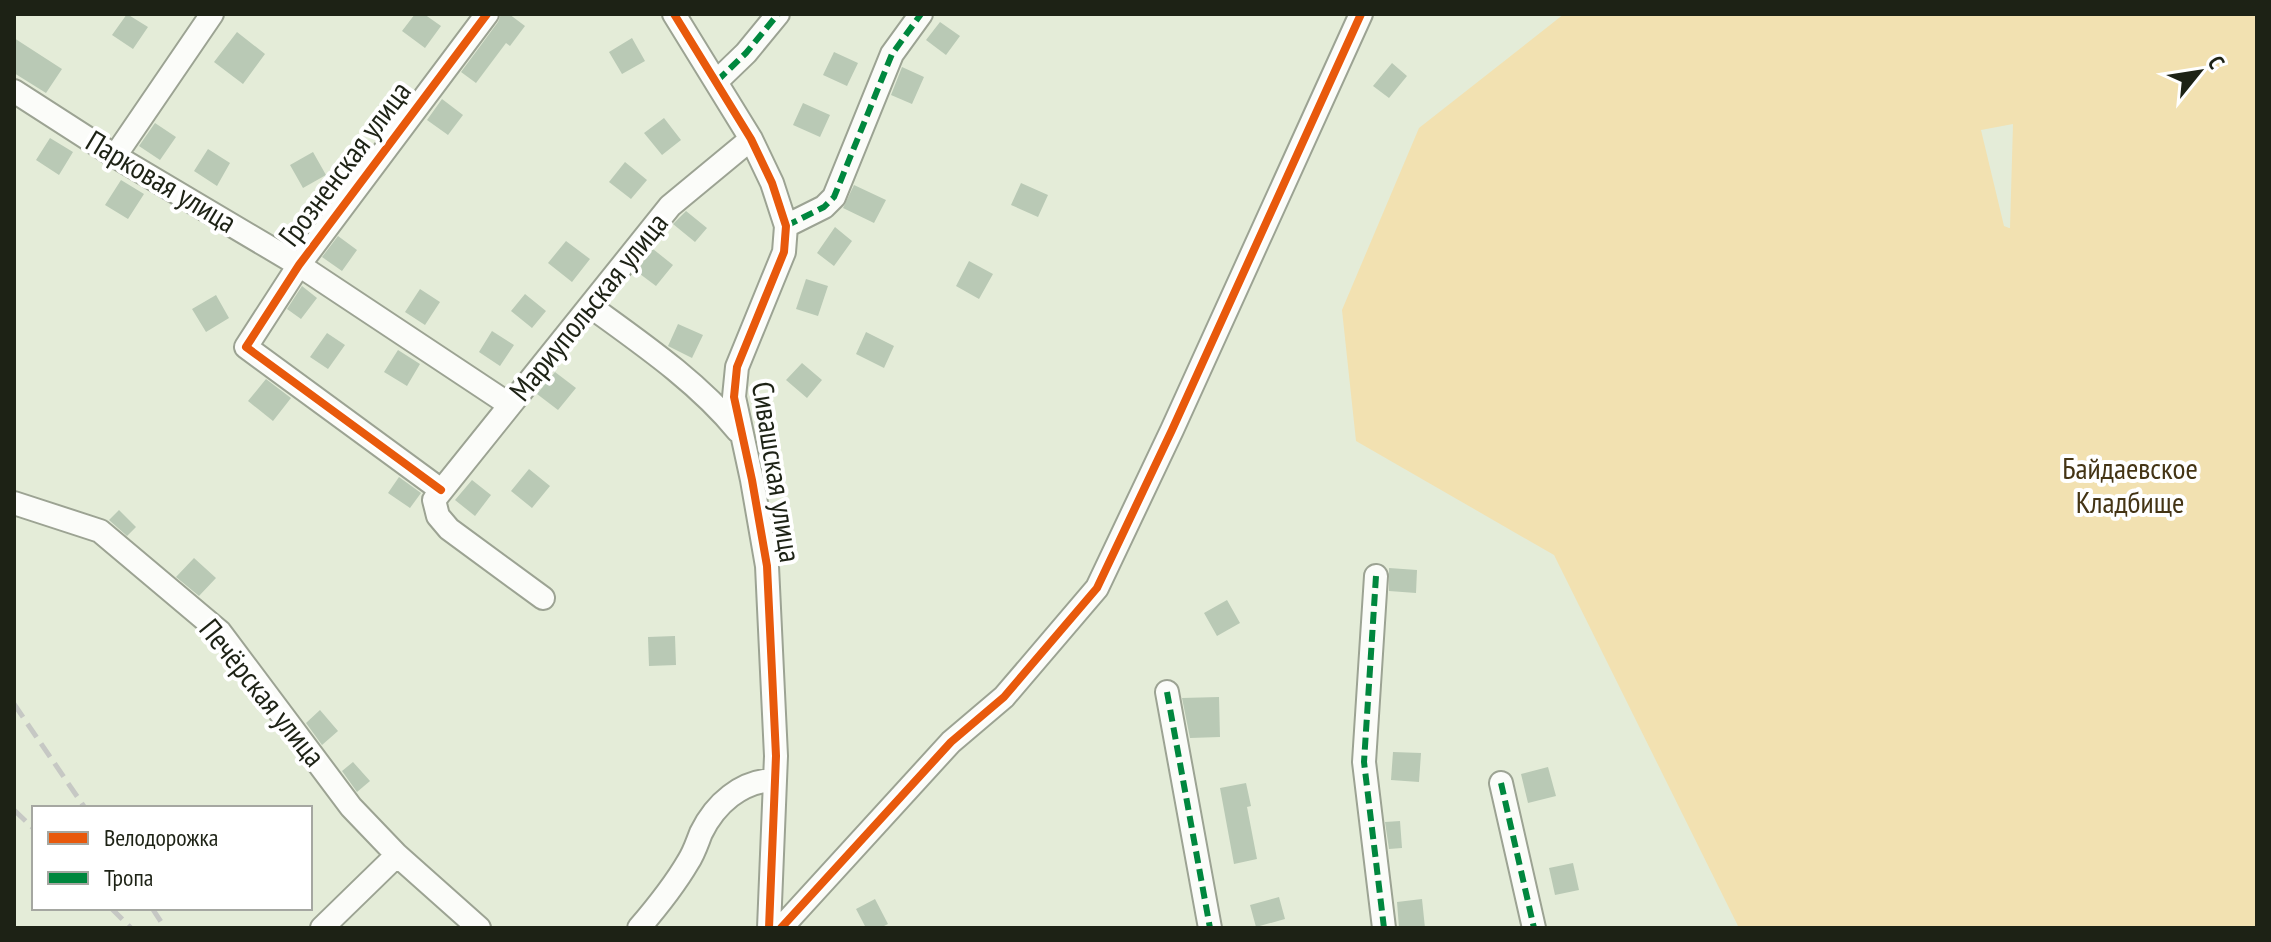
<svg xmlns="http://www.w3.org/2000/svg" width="2271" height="942" font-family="'PT Sans Narrow',sans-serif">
	<rect width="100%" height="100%" fill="#e4ecd8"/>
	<path fill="#f2e1b1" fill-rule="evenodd" d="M1564 14H2257V928H1739L1554 555 1356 441 1342 310 1419 128ZM2013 124 2010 228H2009L2004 226 1981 130Z"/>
	<path fill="#b9c9b5" d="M127 14 148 27 133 49 112 35Z
		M415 14H424L441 26 425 48 402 31Z
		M501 14H509L525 26 510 46 506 43 476 83 461 72 498 22Z
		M940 22 960 36 946 55 926 40Z
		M237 32 265 54 243 84 214 62Z
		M14 38 62 69 46 93 14 73Z
		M632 38 645 61 622 74 609 52Z
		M834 52 858 63 847 86 823 75Z
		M1392 63 1407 76 1389 98 1373 86Z
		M902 67 924 77 912 104 891 95Z
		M442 99 463 115 448 135 427 120Z
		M803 103 830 115 820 137 793 125Z
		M664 118 681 140 662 155 644 133Z
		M155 123 176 137 160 160 139 146Z
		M50 138 73 152 59 175 36 160Z
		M208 149 230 163 217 186 194 171Z
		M313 152 326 175 303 188 290 165Z
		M625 162 647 180 631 199 609 182Z
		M121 180 144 194 128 219 105 205Z
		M1021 183 1048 195 1038 217 1011 205Z
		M854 185 886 200 874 223 843 208Z
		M686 211 707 228 695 242 673 224Z
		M835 227 852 241 834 266 817 253Z
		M338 236 357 250 342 271 322 257Z
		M566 241 590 259 572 282 548 263Z
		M653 249 673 265 656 286 636 271Z
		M969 261 993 274 979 299 956 286Z
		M806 279 828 286 818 316 796 309Z
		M302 286 317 298 301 319 287 309Z
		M420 289 440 302 425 325 405 312Z
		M525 294 546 311 532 328 511 311Z
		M216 295 229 318 206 332 192 309Z
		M678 324 703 335 692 358 668 346Z
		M492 331 514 345 500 366 479 352Z
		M866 332 894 346 884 368 856 354Z
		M327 333 345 345 328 369 310 357Z
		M398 350 420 364 407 386 384 372Z
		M802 363 822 380 807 398 786 380Z
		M555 372 576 388 558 410 537 394Z
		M266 379 291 398 273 421 248 401Z
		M529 469 550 486 532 508 511 491Z
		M399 477 421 493 410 508 388 493Z
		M472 480 491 495 475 516 455 500Z
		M119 510 136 527 127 536 109 520Z
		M194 558 216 578 199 596 176 577Z
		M1389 568 1417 570 1416 593 1389 591Z
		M1227 600 1240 623 1217 636 1204 613Z
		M675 636 676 665 649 666 648 637Z
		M1219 697 1220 737 1190 738 1182 698Z
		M320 710 338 731 322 745 306 723Z
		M1393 752 1421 753 1419 782 1391 780Z
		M353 762 370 781 357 792 342 771Z
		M1548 767 1556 796 1528 803 1521 774Z
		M1246 783 1251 806 1247 807 1257 859 1234 864 1220 788Z
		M1400 821 1402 848 1389 849 1385 822Z
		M1573 863 1579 890 1555 895 1549 868Z
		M1279 897 1285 919 1256 927 1250 905Z
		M875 899 888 924 880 928H866L856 909Z
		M1422 899 1425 928H1399L1397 902Z"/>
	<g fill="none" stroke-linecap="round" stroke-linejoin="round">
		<g stroke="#9ca393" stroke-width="26">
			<path id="minor" d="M674 14 751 139 772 183 786 226 784 252 737 367 734 397 752 480 767 566 776 756 769 928
				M717 81 746 53 778 14
				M14 91 115 156 299 265 510 405
				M115 156 212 14
				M786 226 824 207 834 197 892 54 921 14
				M590 306C641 343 698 382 738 431
				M441 490 246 347 299 265 487 14
				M14 503 100 531 220 632 351 807 397 855 479 928
				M1376 576 1364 762 1384 928
				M543 598 449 529 438 516 434 500 670 206 751 139
				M1167 692 1210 928
				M1501 783 1534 928
				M322 928 397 855
				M639 928C657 907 674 886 688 862 694 853 697 843 701 833 715 804 741 781 774 780
				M781 928 951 742 1004 697 1097 588 1172 430 1361 14"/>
		</g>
		<use href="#minor" stroke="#fbfcf9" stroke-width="22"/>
		<path stroke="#c6c8c4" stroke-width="5" stroke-dasharray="16 8" stroke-linecap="butt" d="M14 704 85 808
			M14 810 34 829
			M111 908 131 928
			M152 908 165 928"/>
		<path stroke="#00873e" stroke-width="6" stroke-dasharray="12 6" stroke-linecap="butt" d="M717 81 746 53 778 14
			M786 226 824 207 834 197 892 54 921 14
			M1376 576 1364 762 1384 928
			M1167 692 1210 928
			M1501 783 1534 928"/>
		<g stroke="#fff" stroke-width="13">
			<path id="cycleway" d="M674 14 751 139 772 183 786 226 784 252 737 367 734 397 752 480 767 566 776 756 769 928
				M441 490 246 347 299 265 487 14
				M781 928 951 742 1004 697 1097 588 1172 430 1361 14"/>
		</g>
		<use href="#cycleway" stroke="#e8590c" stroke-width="8"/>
	</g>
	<g text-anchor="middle" stroke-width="8" stroke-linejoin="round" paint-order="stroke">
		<g font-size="30" fill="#1d2215" stroke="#fff">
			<text transform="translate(345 164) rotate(-53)" y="10">Грозненская улица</text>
			<text transform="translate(161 182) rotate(31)" y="10">Парковая улица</text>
			<text transform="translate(589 307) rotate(-51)" y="10">Мариупольская улица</text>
			<text transform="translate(776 472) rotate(81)" y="10">Сивашская улица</text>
			<text transform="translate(262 693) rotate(51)" y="10">Печёрская улица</text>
		</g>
		<g font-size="30" fill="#443414" stroke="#fff">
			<text x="2130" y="479">Байдаевское<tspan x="2130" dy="34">Кладбище</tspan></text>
		</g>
	</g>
	<rect width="2271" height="942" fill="none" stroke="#1d2215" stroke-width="32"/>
	<rect x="32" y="806" width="280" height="104" fill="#ffffff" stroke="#a5a7a1" stroke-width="2"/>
	<rect x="48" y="832" width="40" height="12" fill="#e8590c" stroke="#a5a7a1" stroke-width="2"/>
	<text x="104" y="846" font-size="24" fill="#1d2215">Велодорожка</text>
	<rect x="48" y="872" width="40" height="12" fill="#00873e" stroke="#a5a7a1" stroke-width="2"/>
	<text x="104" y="886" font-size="24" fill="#1d2215">Тропа</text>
	<g transform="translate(2199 72) rotate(60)" stroke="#ffffff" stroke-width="6" paint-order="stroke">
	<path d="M0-6L14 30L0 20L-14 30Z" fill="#1d2215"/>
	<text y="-12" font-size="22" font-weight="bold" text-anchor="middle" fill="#1d2215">С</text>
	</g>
</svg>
